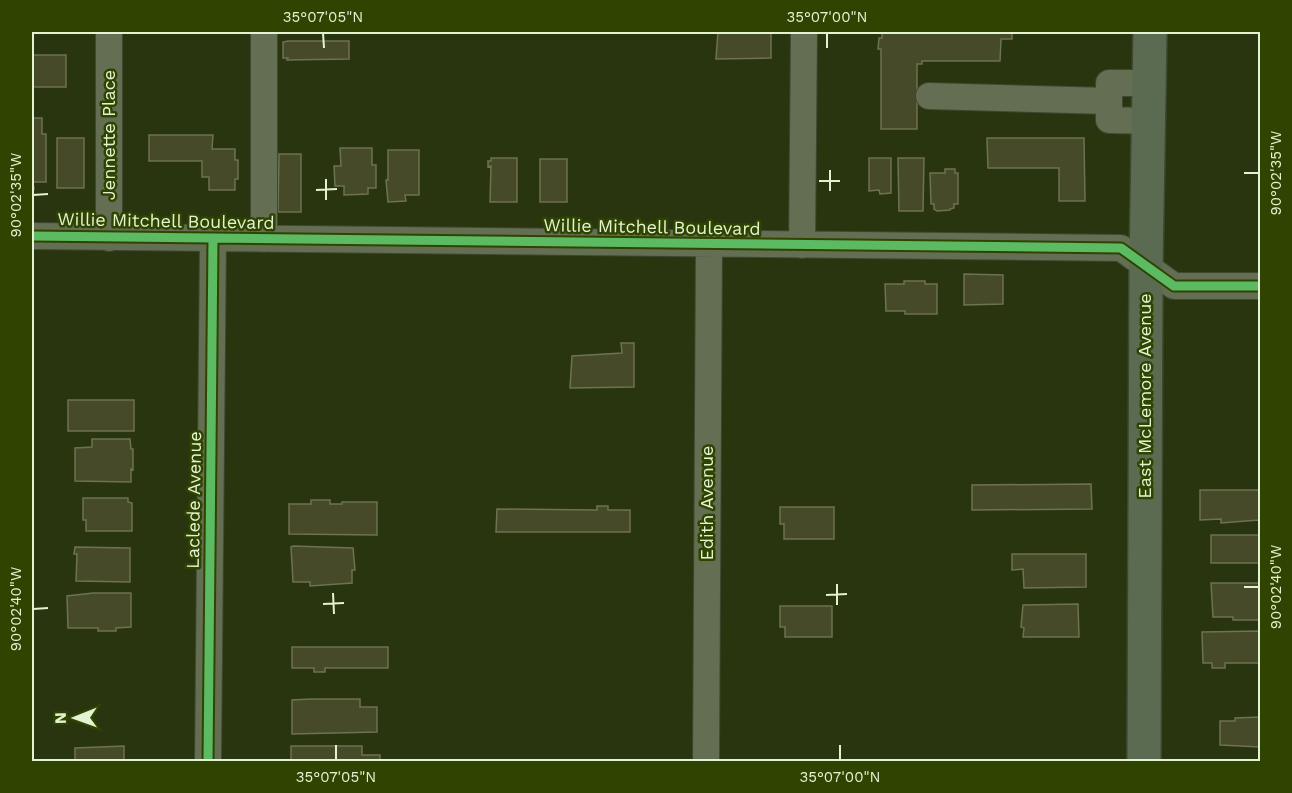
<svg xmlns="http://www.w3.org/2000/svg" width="1292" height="793" font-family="'Work Sans',sans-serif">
	<rect width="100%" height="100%" fill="#29350f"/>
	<path fill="#464a29" stroke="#6d7253" stroke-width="1.5" d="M718 32H771V58L716 59Z
		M882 32H1012V39H1001L1000 61H922V64H917V129H881V49H878L879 38H882Z
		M288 41H349V59L287 60 288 58H283V42Z
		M32 55H66V87H32Z
		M32 118H42V134H46V182H33L34 189H32Z
		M149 135H213L212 149H235V160H238V179H235V190H209V177H202V161H149Z
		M57 138H84V188H57Z
		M987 138H1084L1085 201H1059V168H988Z
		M340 148H372V165H376V188H368V194L344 195V186H335L334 166H341Z
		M388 150H419V195H405L406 201 388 202 386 180H388Z
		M279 154H301V212H278Z
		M491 158H517V202H490L491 166 488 167V161H491Z
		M869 158H891V193L880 194 879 190 869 191Z
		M898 158H924L923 211H899Z
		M540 159H567V202H540Z
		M945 169H955V173H958V204H954V208L950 209V210L937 211 934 209V204H931L930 173H945Z
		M964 274 1003 275V304L964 305Z
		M904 281H925V284H937V314H905V311H886L885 284H904Z
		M621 343H634V387L570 388 572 356 622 353Z
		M68 400H134V431H68Z
		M92 439H130L131 449H133V470L131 469V482L75 481V448L92 447Z
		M1091 484 1092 509 972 510V485Z
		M1200 490H1259L1260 522 1259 520 1221 523V519L1200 520Z
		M83 498H128V502L132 503V531H86V520H83Z
		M311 500H330V504H342V502H377V535L289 534V504H311Z
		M597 506H608V510H630V532H496L497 509 597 510Z
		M780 507H834V539H784V524H780Z
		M1211 535H1260V563H1211Z
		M293 546 353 548 355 570H352V583L310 586V582H293L291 547Z
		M75 547 130 548V582L76 581 77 554H74Z
		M1012 554H1086V587L1024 588 1023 569 1012 570Z
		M1211 583H1260V620H1233V617H1213Z
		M93 593H131V627L116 628V631H98V628H68L67 596Z
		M1078 604 1079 637H1023L1024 628 1021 627 1023 605Z
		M780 606H832V637H785V627H780Z
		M1260 631V663H1225V668H1212V663H1203L1202 632Z
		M292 647H388V668H325V672H314V668H292Z
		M311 699H360V707H377V732L292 734V700Z
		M1260 717V747L1220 745V721H1235V718Z
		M124 746V762H75V748Z
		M291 746H362V755H380V762H291Z"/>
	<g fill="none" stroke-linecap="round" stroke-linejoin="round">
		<g stroke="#3f4830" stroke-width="28">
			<path id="minor" d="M929 96 1109 101
				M1149 121 1109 120V83H1149
				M32 236 1121 248 1174 286H1260
				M109 238V32
				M264 239V32
				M802 245 804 32
				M208 762 213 239
				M706 762 709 244"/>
		</g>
		<g stroke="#3f4830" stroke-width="36">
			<path id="major" d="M1144 762 1146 266 1150 32"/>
		</g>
		<use href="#minor" stroke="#646e53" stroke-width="26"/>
		<use href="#major" stroke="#5b6b52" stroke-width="33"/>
		<g stroke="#2f4400" stroke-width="13">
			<path id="cycleway" d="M32 236 1121 248 1174 286H1260
				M208 762 213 239"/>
		</g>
		<use href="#cycleway" stroke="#5cba63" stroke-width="9"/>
	</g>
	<path fill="none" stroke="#e3f2d1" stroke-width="2" d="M323 33 324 48M827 33V48M830 170V191M1244 173H1259M326 179V200M819 181H840M316 190 337 189M33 195 48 194M837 584V605M1244 587H1259M333 593 334 614M826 595 847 594M323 604 344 603M33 609 48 608M336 745V760M840 745V760"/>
	<g text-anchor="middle" stroke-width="5" stroke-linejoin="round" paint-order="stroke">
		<g font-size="18" fill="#e3f2d1" stroke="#2f4400">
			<text transform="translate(109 135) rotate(-90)" y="6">Jennette Place</text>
			<text transform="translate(166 221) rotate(1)" y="6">Willie Mitchell Boulevard</text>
			<text transform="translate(652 227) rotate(1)" y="6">Willie Mitchell Boulevard</text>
			<text transform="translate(1145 396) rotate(-90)" y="6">East McLemore Avenue</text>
			<text transform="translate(194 500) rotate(-89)" y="6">Laclede Avenue</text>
			<text transform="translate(707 503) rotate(-90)" y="6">Edith Avenue</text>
		</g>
	</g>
	<rect width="1292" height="793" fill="none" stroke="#2f4400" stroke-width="66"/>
	<g transform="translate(75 718) rotate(269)" stroke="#2f4400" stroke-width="4.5" paint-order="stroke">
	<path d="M0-4.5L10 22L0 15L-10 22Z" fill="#e3f2d1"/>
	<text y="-9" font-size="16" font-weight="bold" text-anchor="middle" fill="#e3f2d1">N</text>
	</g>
	<rect x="33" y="33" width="1226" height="727" fill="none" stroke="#e3f2d1" stroke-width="2"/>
	<g font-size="15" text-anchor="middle" fill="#e3f2d1">
		<text x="323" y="22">35°07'05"N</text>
		<text x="827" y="22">35°07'00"N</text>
		<text transform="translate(1276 173) rotate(-90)" y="5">90°02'35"W</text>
		<text transform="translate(16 195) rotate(-90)" y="5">90°02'35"W</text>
		<text transform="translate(1276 587) rotate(-90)" y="5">90°02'40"W</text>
		<text transform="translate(16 609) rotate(-90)" y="5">90°02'40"W</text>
		<text x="336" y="782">35°07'05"N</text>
		<text x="840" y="782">35°07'00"N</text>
	</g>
</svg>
